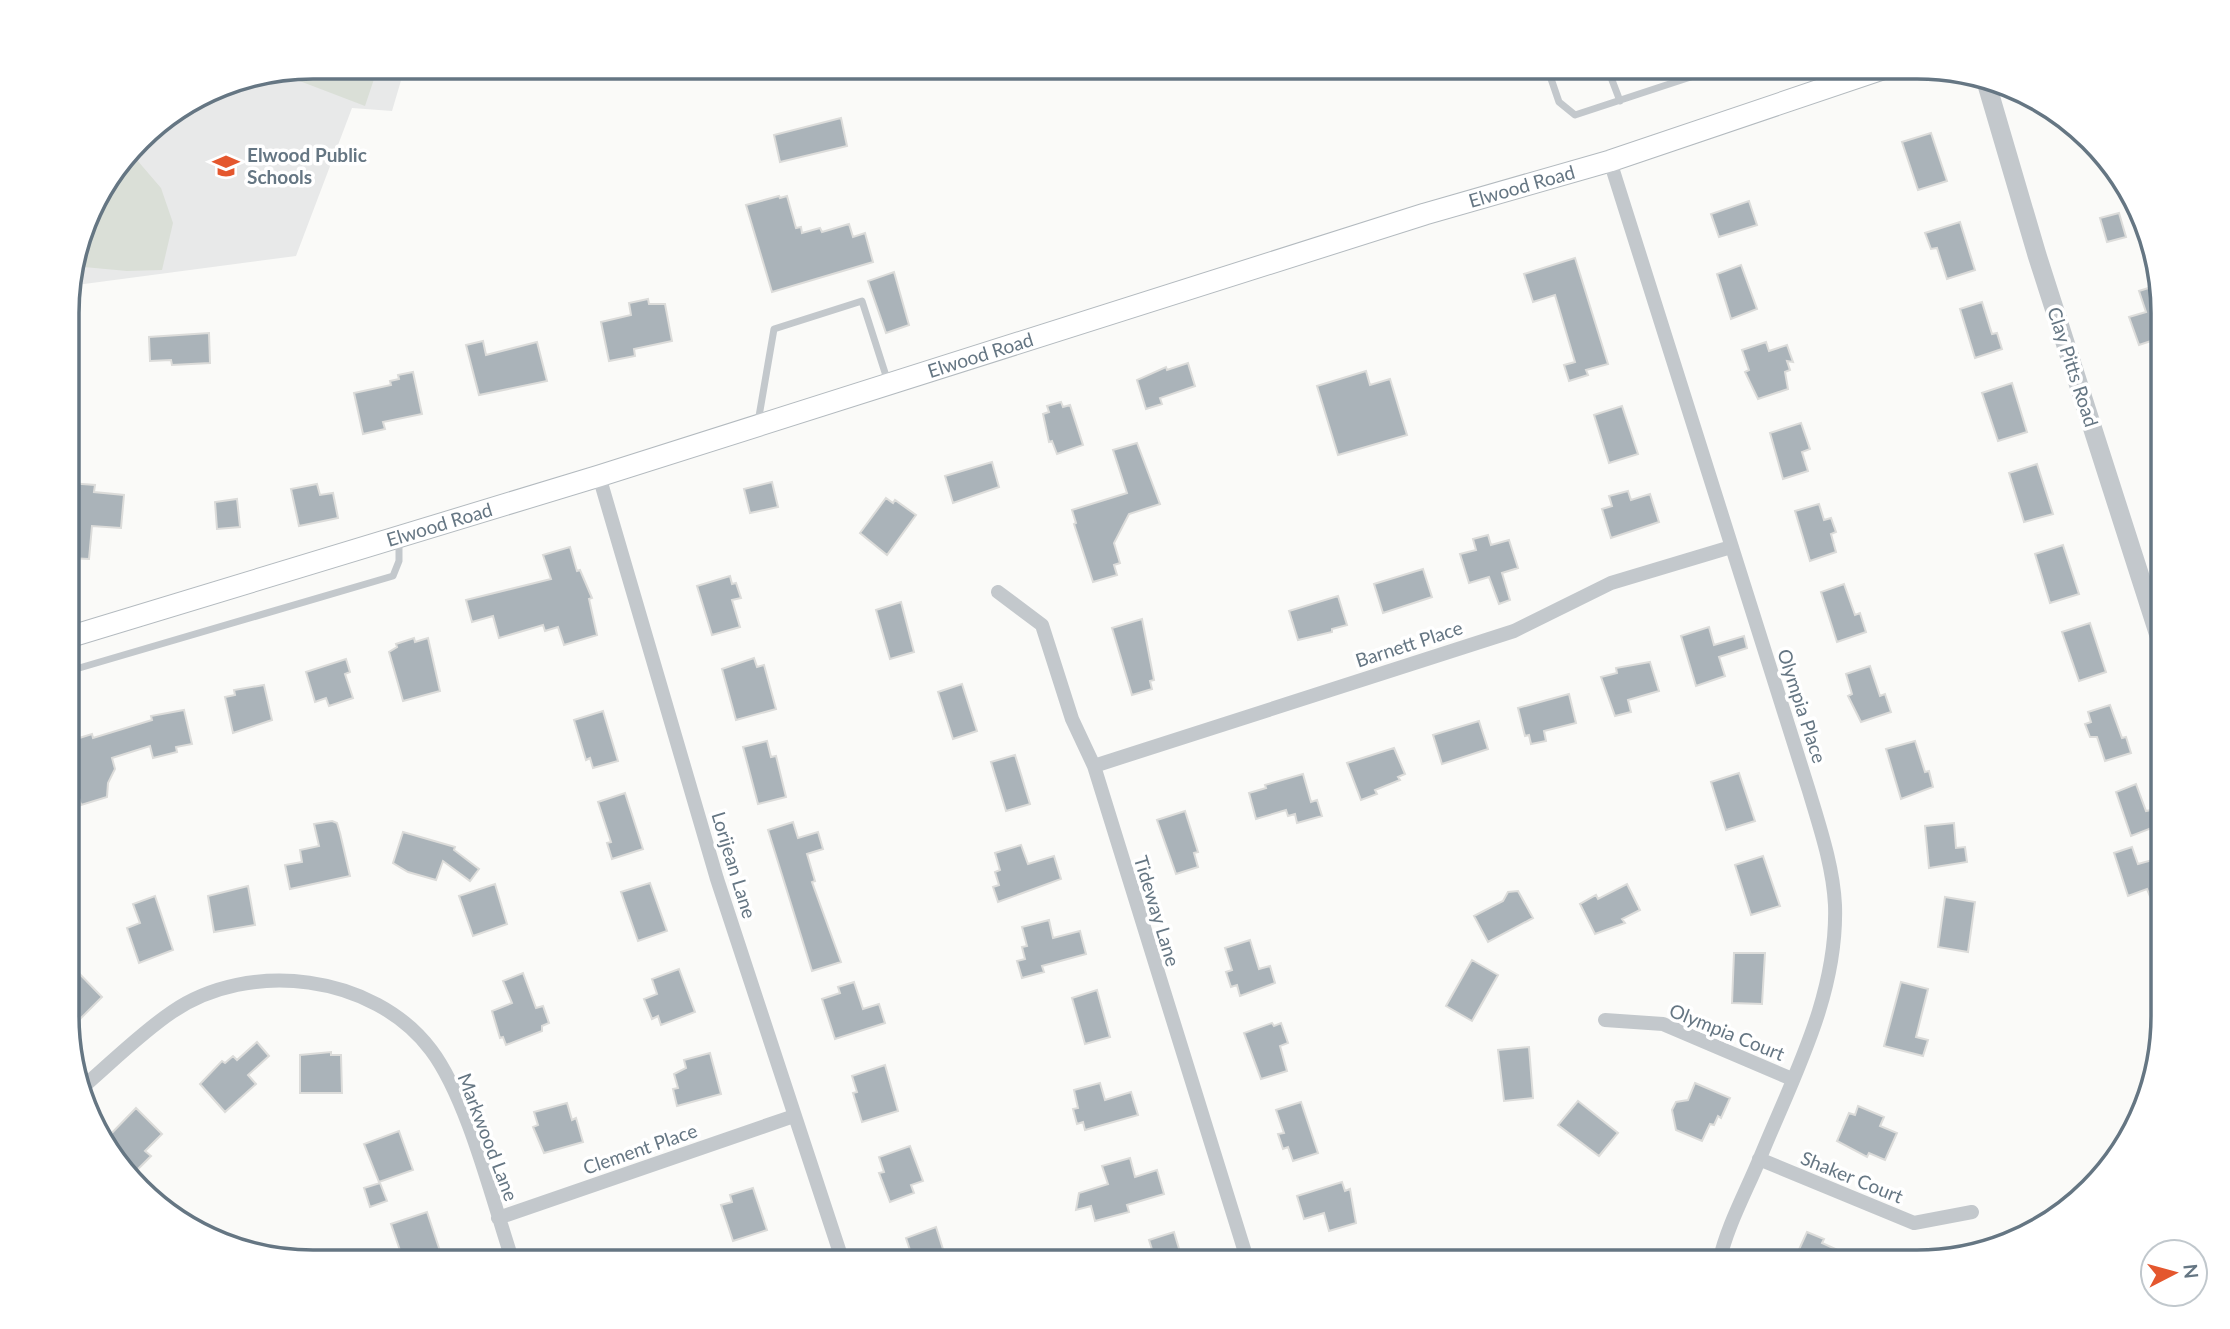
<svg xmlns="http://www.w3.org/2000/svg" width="2230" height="1329" font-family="Lato,sans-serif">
	<rect width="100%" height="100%" fill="#fafaf8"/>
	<path fill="#e8e9e9" d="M313 67H405L392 111 352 108 296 256 69 286 92 204 150 128 219 85Z"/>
	<path fill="#dadfd7" d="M313 67H378L365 106 297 80 292 71Z
		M131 153 161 188 173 223 162 270 127 271 73 266 92 204Z"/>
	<path fill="#aab3b9" stroke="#dcdcda" stroke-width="2" d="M841 118 847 146 780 162 774 135Z
		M1931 133 1947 181 1918 190 1902 142Z
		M779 196 780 198 787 196 796 228 801 227 802 233 820 228 822 232 849 224 853 237 865 233 873 262 772 292 746 205Z
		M1749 201 1757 225 1719 237 1711 214Z
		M2119 213 2126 237 2107 242 2100 218Z
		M1960 222 1975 270 1947 279 1937 248 1931 249 1925 233Z
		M1575 258 1608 364 1586 370 1588 375 1569 381 1564 365 1575 362 1555 295 1533 302 1524 274Z
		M1741 265 1757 309 1731 319 1717 274Z
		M894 272 909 325 886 333 868 281Z
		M2158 285 2163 300V337L2139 345 2129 317 2146 312 2139 291Z
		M648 299 649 304H665L672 341 634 349 635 356 609 361 601 322 631 315 629 303Z
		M1982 302 1992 334 1997 333 2002 349 1975 358 1960 309Z
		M209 333 210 363 172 365 171 360 150 361 149 337Z
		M483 341 486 355 537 342 547 381 479 395 466 345Z
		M1766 342 1769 351 1787 345 1793 362 1787 361 1790 370 1785 372 1788 389 1758 399 1745 372 1749 370 1742 350Z
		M1188 363 1195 386 1160 398 1162 404 1146 409 1137 380 1166 367 1167 370Z
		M1366 371 1370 385 1390 379 1407 435 1338 455 1317 386Z
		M413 372 422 414 383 422 385 429 363 434 354 393 391 385 390 381 399 379 398 375Z
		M2012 383 2027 432 1998 441 1982 393Z
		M1061 402 1063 407 1070 405 1083 445 1057 454 1052 441 1049 442 1043 414 1049 412 1047 406Z
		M1622 406 1638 454 1609 463 1594 415Z
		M1801 423 1810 449 1802 452 1808 471 1783 479 1770 433Z
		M1137 443 1160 504 1129 514 1114 543 1120 563 1114 565 1117 575 1093 582 1074 524 1076 523 1072 510 1127 493 1113 450Z
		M992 462 999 487 953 503 945 476Z
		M2037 464 2053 514 2024 522 2009 473Z
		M772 482 778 507 750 513 744 489Z
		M69 483 95 485 94 492 124 495 121 528 92 526 89 559 69 558Z
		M317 484 320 495 333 493 338 518 299 526 291 489Z
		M1628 491 1631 500 1650 494 1659 522 1611 538 1602 509 1612 506 1609 496Z
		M886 498 893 503 895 500 916 515 887 555 860 533Z
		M237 499 240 527 217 529 215 502Z
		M1819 504 1824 520 1831 518 1836 532 1831 534 1836 552 1810 561 1795 511Z
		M1488 535 1491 545 1509 540 1518 568 1502 573 1510 600 1499 604 1489 577 1469 583 1460 554 1476 550 1473 539Z
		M2063 545 2079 594 2050 603 2035 554Z
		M570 547 577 571 580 570 592 598 589 599 597 635 564 645 558 627 545 631 543 625 499 638 493 616 472 622 466 600 551 579 543 555Z
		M1423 569 1432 597 1383 613 1374 584Z
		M730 576 732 584 736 583 741 598 732 600 740 627 712 635 697 586Z
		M1844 584 1855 615 1860 613 1866 632 1837 642 1821 592Z
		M1338 596 1347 625 1332 629V632L1298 640 1289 611Z
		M901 602 914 652 890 659 876 610Z
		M1142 619 1154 680 1150 681 1152 689 1132 695 1112 628Z
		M2090 623 2106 672 2079 681 2062 632Z
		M1709 627 1714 645 1744 636 1747 648 1719 657 1725 676 1696 686 1681 636Z
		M414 638 415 642 428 638 440 691 403 701 389 652 397 647 396 644Z
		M754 658 757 667 764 665 776 709 736 720 722 669Z
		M346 659 350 672 345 674 353 698 329 706 326 698 315 702 306 672Z
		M1650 662 1659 691 1628 700 1631 712 1615 716 1601 677 1617 673 1616 668Z
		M1870 666 1880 696 1885 694 1891 712 1861 722 1848 696 1852 694 1846 674Z
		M962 684 977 731 953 739 938 692Z
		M264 685 272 720 233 733 225 697 235 695 234 690Z
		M1569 694 1576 723 1544 731 1546 741 1531 744 1529 735 1525 736 1518 708Z
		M2110 705 2122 738 2126 737 2131 753 2105 761 2097 737H2090L2085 724 2091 722 2088 712Z
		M184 710 192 744 176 747 177 752 153 758 150 746 112 758 115 769 108 783 107 797 81 805 69 763V744L73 740 92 734 93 738 152 720 151 716Z
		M603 711 618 761 593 768 590 758 586 760 574 720Z
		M1479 721 1488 749 1442 764 1433 735Z
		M767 741 771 757 776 756 786 797 758 804 743 747Z
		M1915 741 1925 772 1929 771 1933 787 1901 799 1886 749Z
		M1394 748 1405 774 1398 777 1400 780 1375 790 1377 794 1361 800 1347 763Z
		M1015 755 1030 804 1006 811 991 762Z
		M1739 773 1755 821 1726 830 1711 782Z
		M1303 774 1311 802 1317 800 1322 816 1297 823 1295 814 1288 816 1286 810 1256 819 1249 793 1266 788 1265 785Z
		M2136 784 2146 811 2151 810 2157 826 2131 836 2116 792Z
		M625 793 643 849 612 859 607 843 611 842 598 802Z
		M1185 811 1198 852 1194 853 1198 867 1176 874 1157 820Z
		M332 821 337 823 340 833 350 876 290 889 285 865 302 862 300 850 319 846 314 824Z
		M793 822 798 838 818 832 823 849 807 854 815 881 812 882 841 962 812 971 768 830Z
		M1954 823 1956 848 1965 847 1967 862 1929 868 1925 826Z
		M403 832 455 847 454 850 479 869 470 881 443 861 436 880 408 872 393 863Z
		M1021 845 1028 864 1054 856 1061 879 998 902 993 887 999 885 995 872 1000 870 995 853Z
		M2132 847 2138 864 2163 857V927L2147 889 2128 896 2114 853Z
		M1763 856 1780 906 1751 915 1735 865Z
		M650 883 667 931 638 941 621 892Z
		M495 884 507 924 473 936 459 896Z
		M1627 884 1640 910 1622 919 1625 923 1595 934 1580 904 1596 895 1598 899Z
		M248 886 255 925 214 932 208 896Z
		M1518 891 1533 918 1488 942 1474 916 1503 901 1508 892Z
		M155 896 173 950 139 963 127 928 140 923 133 904Z
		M1945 897 1975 902 1968 952 1938 947Z
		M1049 920 1053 938 1080 931 1086 954 1042 966 1044 972 1022 978 1017 961 1025 959 1022 947 1027 946 1022 927Z
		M1250 940 1259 969 1270 966 1275 983 1240 996 1237 985 1231 987 1226 972 1232 970 1225 948Z
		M1734 953H1765L1762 1004 1732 1003Z
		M1472 960 1498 975 1472 1021 1446 1006Z
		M69 963 102 997 69 1030Z
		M679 969 695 1012 661 1025 658 1016 652 1019 644 999 657 994 652 979Z
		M523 973 536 1008 543 1006 549 1023 542 1026V1031L506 1045 503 1037 500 1038 492 1011 512 1003 503 981Z
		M854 982 863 1009 879 1004 885 1023 835 1039 822 999 840 993 838 987Z
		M1901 982 1928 989 1916 1037 1928 1040 1923 1056 1884 1046Z
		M1097 990 1110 1037 1085 1044 1072 998Z
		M1272 1023 1274 1026 1281 1023 1288 1043 1280 1046 1287 1071 1261 1079 1244 1033Z
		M257 1042 269 1056 248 1075 256 1084 225 1112 200 1084 222 1061 225 1063 233 1056 237 1060Z
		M1529 1047 1533 1098 1504 1101 1498 1050Z
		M331 1052V1055H341L342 1093H300V1055Z
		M710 1053 721 1094 677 1106 673 1089 678 1088 674 1074 686 1068 684 1060Z
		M885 1065 898 1111 862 1122 853 1093 857 1092 852 1076Z
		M1100 1083 1105 1100 1131 1092 1138 1115 1085 1130 1083 1122 1077 1124 1073 1109 1078 1108 1074 1090Z
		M1695 1083 1730 1098 1721 1118 1718 1116 1714 1125 1710 1124 1702 1141 1676 1130 1672 1110 1676 1102 1688 1100Z
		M1578 1101 1618 1133 1599 1156 1558 1125Z
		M1301 1102 1318 1153 1293 1161 1288 1147 1283 1149 1278 1134 1284 1133 1276 1110Z
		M567 1103 572 1120 576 1118 583 1142 544 1153 533 1127 538 1125 534 1112Z
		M1858 1106 1884 1117 1880 1126 1897 1133 1885 1160 1869 1153 1867 1157 1837 1141 1849 1113 1855 1115Z
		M136 1108 162 1134 145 1151 151 1156 133 1174 111 1151 115 1148 106 1139Z
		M399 1131 413 1170 379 1182 364 1144Z
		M910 1146 923 1181 911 1185 914 1193 890 1202 879 1173 884 1172 879 1157Z
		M1130 1158 1135 1177 1157 1170 1164 1194 1127 1205 1129 1212 1095 1221 1091 1206 1076 1210 1079 1193 1108 1184 1102 1166Z
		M1342 1182 1345 1191 1350 1189 1356 1223 1329 1231 1324 1213 1304 1219 1297 1196Z
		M380 1183 387 1201 370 1207 364 1188Z
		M753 1188 767 1230 733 1241 721 1205 732 1202 730 1195Z
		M427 1212 440 1251 404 1262 391 1224Z
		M936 1227 947 1262H914L906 1238Z
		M1174 1232 1183 1262H1156L1149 1240Z
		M1807 1232 1824 1239 1822 1243 1864 1262H1809L1796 1256Z"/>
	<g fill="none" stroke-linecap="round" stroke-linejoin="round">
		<g stroke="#b3babf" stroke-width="23">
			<g id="secondary">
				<path id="s1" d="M69 637 599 476 1425 214 1610 161 1888 67"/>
			</g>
		</g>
		<path stroke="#c3c8cc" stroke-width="7" d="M1547 67 1559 102 1575 115 1721 67
			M1607 67 1620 101
			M758 422 774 329 862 301 888 382
			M69 671 393 576 399 561V541"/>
		<path stroke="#c3c8cc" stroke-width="14" d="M1610 161 1809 791C1820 828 1833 866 1835 905 1838 995 1793 1077 1760 1158 1746 1192 1727 1226 1719 1262
			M599 476 717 879 843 1262
			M998 592 1042 625 1072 719 1094 766 1248 1262
			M1094 766 1514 631 1611 583 1731 547
			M1605 1020 1663 1024 1792 1079
			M83 1087C112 1062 141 1033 172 1012 249 959 374 974 431 1050 468 1099 493 1203 513 1262
			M1759 1159 1914 1223 1972 1212
			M498 1218 794 1116"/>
		<path stroke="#c3c8cc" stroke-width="19" d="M1987 85 2037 255 2163 648"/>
		<use href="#secondary" stroke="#fff" stroke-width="21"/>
	</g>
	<defs>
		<g id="school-bare" transform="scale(2.1)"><path d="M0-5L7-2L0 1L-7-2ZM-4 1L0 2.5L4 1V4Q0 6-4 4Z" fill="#e4572e" stroke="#fff" stroke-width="2.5" paint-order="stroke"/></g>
	</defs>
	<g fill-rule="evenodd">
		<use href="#school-bare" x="226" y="166"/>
	</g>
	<g text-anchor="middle" stroke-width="7" stroke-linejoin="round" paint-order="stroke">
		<g font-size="19" font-weight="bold" fill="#657683" stroke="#fff" text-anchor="start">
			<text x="247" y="162">Elwood Public<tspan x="247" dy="22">Schools</tspan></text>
		</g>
		<g font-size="19" fill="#657683" stroke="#fff">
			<text dy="7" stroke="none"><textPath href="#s1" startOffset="1521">Elwood Road</textPath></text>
			<text dy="7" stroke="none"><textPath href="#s1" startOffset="954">Elwood Road</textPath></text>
			<text transform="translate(2073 367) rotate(72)" y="7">Clay Pitts Road</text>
			<text dy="7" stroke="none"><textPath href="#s1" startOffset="387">Elwood Road</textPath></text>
			<text transform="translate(1409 644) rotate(-18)" y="7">Barnett Place</text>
			<text transform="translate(1802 706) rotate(72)" y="7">Olympia Place</text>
			<text transform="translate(734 865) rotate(73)" y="7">Lorijean Lane</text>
			<text transform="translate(1157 911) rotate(73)" y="7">Tideway Lane</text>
			<text transform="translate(1727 1032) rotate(22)" y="7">Olympia Court</text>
			<text transform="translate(488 1137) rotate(69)" y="7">Markwood Lane</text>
			<text transform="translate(640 1149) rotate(-19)" y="7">Clement Place</text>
			<text transform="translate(1852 1177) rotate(22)" y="7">Shaker Court</text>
		</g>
	</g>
	<path d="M0 0H2230V1329H0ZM313 79H1917A234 234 0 0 1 2151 313V1016A234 234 0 0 1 1917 1250H313A234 234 0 0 1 79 1016V313A234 234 0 0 1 313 79Z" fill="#fff" fill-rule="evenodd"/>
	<path fill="none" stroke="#657683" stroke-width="3.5" d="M313 79H1917A234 234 0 0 1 2151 313V1016A234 234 0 0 1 1917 1250H313A234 234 0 0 1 79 1016V313A234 234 0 0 1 313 79Z"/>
	<g transform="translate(2174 1273) rotate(84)"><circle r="33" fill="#ffffff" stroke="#c1c8cd" stroke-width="2"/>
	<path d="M0-5L12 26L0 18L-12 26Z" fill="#e4572e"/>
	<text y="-10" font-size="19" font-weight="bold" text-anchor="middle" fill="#657683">N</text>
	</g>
</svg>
